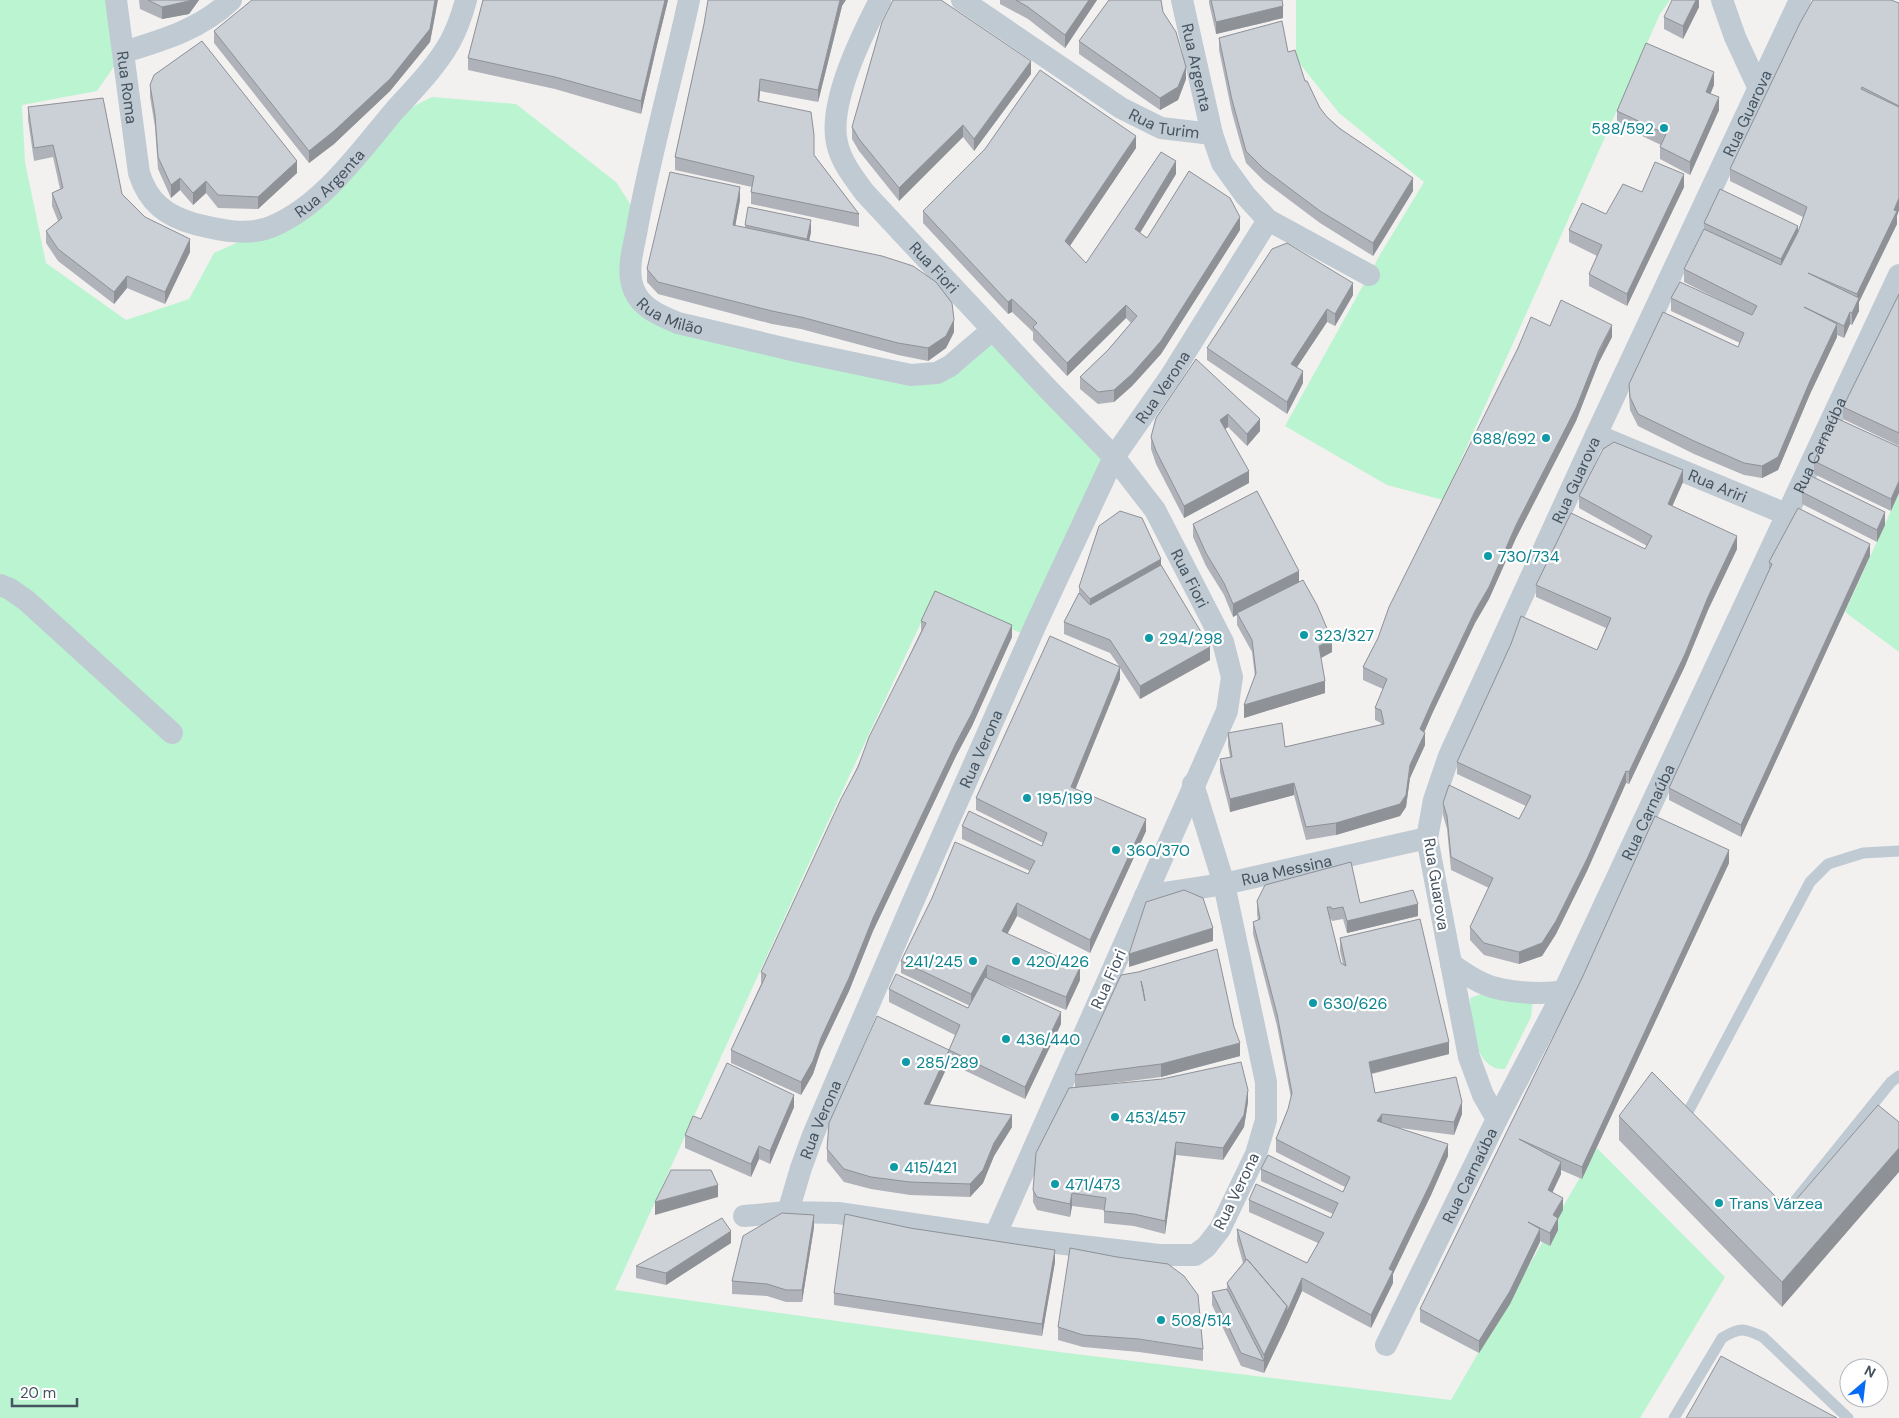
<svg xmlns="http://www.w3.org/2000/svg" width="1899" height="1418" font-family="'DM Sans',sans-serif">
	<rect width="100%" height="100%" fill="#f3f0f0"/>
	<path fill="#bbf4d1" d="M0 0H117L124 52 97 91 22 105 25 162 46 263 126 320 189 299 214 253 272 227 388 119 432 97 516 104 616 182 639 218 634 290 644 304 911 375 963 356 992 330 1114 457 1031 637 933 597 826 826 615 1290 1067 1353 1451 1400 1597 1148 1725 1277 1640 1418H0Z
		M1296 0H1670L1660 14 1443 500 1387 485 1285 426 1381 253 1424 182 1339 113 1296 59Z
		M1899 493V652L1845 612Z
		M1487 992 1533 1001 1531 1017 1505 1069C1501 1069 1496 1069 1493 1067 1472 1056 1471 1018 1470 998Z"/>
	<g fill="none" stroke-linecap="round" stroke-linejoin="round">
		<path stroke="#bfcad3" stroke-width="11" d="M1688 1112 1810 882 1828 864 1863 853 1899 851
			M1795 1201 1891 1082 1899 1076
			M1674 1418 1722 1338C1740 1327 1744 1328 1763 1337L1848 1418"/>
		<g stroke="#bfcad3" stroke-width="22">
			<path id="s1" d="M116 0 139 173C148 202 166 216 195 224 219 230 249 237 273 226 323 205 361 150 395 110 414 89 436 67 450 42 457 29 462 15 466 0"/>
			<path id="s2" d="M689 0C673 75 652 147 638 223 635 244 625 269 634 290 641 308 661 316 678 323L796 351 911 375 937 373 950 366 992 330"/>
			<path id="s3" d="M880 0C862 35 828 103 837 143 841 162 854 178 865 193L1047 388 1114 457 1155 510 1223 642 1232 677 1227 711 995 1236"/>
			<path id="s4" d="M962 0 1121 108 1161 128 1212 134 1222 163 1245 195 1268 220 1369 275"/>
			<path id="s5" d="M1182 0 1212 134"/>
			<path d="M1722 0 1735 37 1759 89"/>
			<path d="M124 52C163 40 201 29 231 0"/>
			<path id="s6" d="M1596 435 1786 514"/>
			<path d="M0 585 10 589 27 601 172 733"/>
			<path id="s7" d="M1193 784 1224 884 1266 1082V1120L1256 1154 1220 1229 1206 1247 1195 1255H1159L995 1236 838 1213 788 1212 801 1168 813 1135 912 904 1036 624 1114 457 1170 377 1268 220"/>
			<path id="s8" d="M1145 896 1224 884 1427 838"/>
			<path d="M1451 964C1461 971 1471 978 1482 983 1503 993 1542 995 1564 991"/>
			<path id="s9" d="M1497 1119 1483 1095 1469 1057 1427 838 1434 800 1449 756 1596 435 1800 0"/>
			<path d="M744 1216 788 1212"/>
			<path id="s10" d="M1386 1345 1497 1119 1564 991 1899 275"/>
		</g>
	</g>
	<path fill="#afb2b8" d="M139 0H199L189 14 162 19 140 9Z
		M483 0H668L656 49 641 114 555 89 468 70V58Z
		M1000 0H1097L1065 48 1028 19 1000 4Z
		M1209 0H1282L1283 18 1216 34 1209 3Z
		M1699 0V7L1683 39 1664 29V17Z
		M1899 3V210L1897 216V224L1859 302V311L1852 325 1850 324 1844 338 1837 335V337L1810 394 1778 470 1762 478 1744 475 1694 454 1638 426 1630 410 1629 396V384L1738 347 1740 343 1671 311V298L1732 306 1684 282V269L1704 229V223L1798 226V232L1803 217 1730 181V169Z
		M842 6 818 102 760 91 759 101 814 155 859 214V227L751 204V192L752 187 675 170V157L704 24Z
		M436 10 430 42 390 91 334 144 309 163 214 43V31Z
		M1163 12 1186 79 1178 100 1160 110 1079 54V41Z
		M1219 38 1288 52 1320 108 1327 117 1413 191 1373 256 1320 223 1264 181 1246 163 1232 113 1219 50Z
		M1031 74 974 151 963 137 899 201 859 151 852 139V127Z
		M150 85 297 173 258 209 218 208 206 193 193 205 180 190 171 198 158 169 155 127 150 97Z
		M1714 85 1710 94 1719 110 1690 175 1660 159V147L1661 145 1617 124V111Z
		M28 107 122 194 145 217 190 252 165 304 127 288 114 304 58 261 46 243V231L58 221 52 206V193L60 189 53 157 34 161 28 120Z
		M1136 148 1070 246 1086 263 1176 174 1140 233 1147 238 1240 230 1161 354 1132 386 1114 402 1098 404 1080 389V377L1108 350 1131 323 1126 318 1067 376 1033 340V332L1012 312 1008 314 923 223V211Z
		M1684 187 1627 306 1589 286V274L1597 256 1569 242V230L1606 214 1642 192Z
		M740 200 735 226 745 228V225L811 232 809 241 954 332 946 348 928 361 898 355 801 329 772 324 658 294 647 282V269Z
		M1899 294V446L1843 419V407Z
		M1353 295 1335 326 1327 322 1297 367 1303 383 1287 414 1207 360V348Z
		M1550 326 1612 337 1599 362 1576 421 1516 538 1489 599 1475 623 1432 714 1424 732 1425 745 1410 778 1406 807 1400 816 1336 835 1306 840 1294 795 1230 812 1220 772V759L1230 757 1228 746V733L1285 747 1381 725V723L1375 720V708L1383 689 1363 680V667Z
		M1196 359 1260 431 1247 446 1228 427 1225 429 1249 483 1184 518 1156 464 1151 449V437Z
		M1899 447 1891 511 1814 474V461Z
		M1683 482 1672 506 1737 549 1708 610 1685 666 1629 784 1626 783 1587 871 1556 934 1542 956 1519 964 1484 955 1470 940V927L1489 888 1451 870 1447 829 1443 815V803L1519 819 1526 806 1457 774V762L1597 650 1606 628 1536 597V585L1645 549 1647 546 1579 508V496Z
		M1802 492 1885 525 1877 542 1802 504Z
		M1193 524 1299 582 1332 652 1321 658 1325 693 1244 718 1255 677 1252 652 1237 625V614L1233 617 1224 595 1206 566 1193 537Z
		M1870 556 1741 837 1669 800V788L1769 572V562Z
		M1161 565 1210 660 1140 699 1120 668V679L1075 789 1146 831 1090 953 1017 916 1007 934 1080 980 1066 1010 994 981 1061 1024 1025 1099 949 1063V1050L955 1035 889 1002V989L968 1008 970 1006 901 973V961L1028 874 1030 871 962 839V826L1042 846 1043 843 976 810V798L1119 666 1110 653 1064 634V622L1079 593V587Z
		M921 621 1012 637 972 726 956 756 873 931 849 991 821 1050 813 1074 801 1095 731 1063V1050L761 984V972L921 631Z
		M1729 863 1582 1179 1561 1170V1174L1552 1192 1563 1210 1558 1219V1230L1550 1246 1540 1241 1510 1304 1479 1353 1420 1322V1309L1582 978Z
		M1257 901 1360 903 1418 916 1347 933 1343 919 1332 921 1331 919H1330L1341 963 1343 964 1340 951V938L1449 1054 1372 1074 1375 1093 1462 1114 1454 1135 1400 1128 1448 1156 1431 1195 1393 1274V1283L1371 1328 1302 1291 1287 1325 1264 1373 1241 1366 1212 1305V1292L1227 1289V1283L1243 1263 1237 1241V1229L1307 1263 1318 1243 1249 1212V1200L1331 1218 1333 1214 1261 1181V1169L1343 1192 1345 1187 1276 1152V1139L1288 1109 1291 1098 1277 1026 1253 934V922L1258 920 1257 914Z
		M1138 972 1240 1056 1161 1077 1075 1088V1075Z
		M949 1063 929 1105 1012 1127 994 1156 983 1183 970 1197 910 1195 871 1189 844 1182 827 1161V1149Z
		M1248 1102 1244 1127 1223 1160 1176 1155 1165 1234 1134 1226 1104 1223V1210L1072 1206 1070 1217 1037 1210 1033 1202V1190Z
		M794 1107 770 1164 759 1159 751 1177 685 1148V1135Z
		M1619 1116 1788 1209 1782 1307 1619 1140Z
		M814 1227 802 1302H786L767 1296 732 1294V1281Z
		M731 1243 666 1285 636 1278V1266Z
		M1055 1262 1042 1336 834 1305V1293Z
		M1058 1327 1203 1349V1361L1139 1352 1083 1347 1058 1340Z"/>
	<path fill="#8e9196" d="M190 0H199L189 14 162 19V7Z
		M435 0H438L430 42 390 91 334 144 309 163V151Z
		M665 0H668L656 49 641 114V101L656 37Z
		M840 0H846L842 6 818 102V90Z
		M1089 0H1097L1065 48V35Z
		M1696 0H1699V7L1683 39V26Z
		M1283 6V18L1216 34V22Z
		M1031 61V74L974 151V139Z
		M1186 67V79L1178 100 1160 110V98Z
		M1714 72V85L1706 105V92Z
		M760 79V91L758 114V101Z
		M1719 97V110L1690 175V162Z
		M963 125V137L899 201V188Z
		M1136 136V148L1065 253V241Z
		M297 161V173L258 209V197Z
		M1176 161V174L1135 241V229Z
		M1684 174V187L1627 306V294Z
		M180 178V190L171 198V185Z
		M1413 178V191L1373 256V243Z
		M206 181V193L193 205V193Z
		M740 187V200L733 238V225Z
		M1899 198V210L1897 216V224L1859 302V311L1852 325V313L1857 303V294Z
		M1240 217V230L1161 354 1132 386 1114 402V390Z
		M811 220V232L807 251V239Z
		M1798 226V244L1781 277V259Z
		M190 239V252L165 304V292Z
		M127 276V288L114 304V292Z
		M1353 283V295L1335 326V314Z
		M1012 299V312L1008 314V302Z
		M1126 305V318L1067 376V363Z
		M1327 309V322L1291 376V364Z
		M1850 312V324L1844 338V326Z
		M954 320V332L946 348 928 361V348Z
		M1837 324V337L1810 394 1778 470 1762 478V466L1810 381Z
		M1612 325V337L1599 362 1576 421 1516 538 1489 599 1475 623 1432 714 1420 742V729L1432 702Z
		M1303 371V383L1287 414V402Z
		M1228 414V427L1220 433V420Z
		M1260 419V431L1247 446V434Z
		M1683 470V482L1668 516V504Z
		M1249 471V483L1184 518V506Z
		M1899 481V493L1891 511V499Z
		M1885 512V525L1877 542V530Z
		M1737 536V549L1708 610 1685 666 1629 784V772L1708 597Z
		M1870 544V556L1741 837V825Z
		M1161 559V577L1090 618V599Z
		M1299 571V584L1233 617V604Z
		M1012 625V637L972 726 956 756 873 931 849 991 821 1050 813 1074 801 1095V1082L873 918Z
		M1332 640V652L1319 659V646Z
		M1210 647V660L1140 699V686Z
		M1120 667V679L1071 800V787Z
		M1325 681V693L1244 718V705Z
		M1425 733V745L1410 778 1406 807 1400 816 1336 835V823Z
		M1626 771V783L1587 871 1556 934 1542 956 1519 964V952Z
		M1294 783V795L1230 812V799Z
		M1146 819V831L1090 953V940Z
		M1729 850V863L1582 1179V1167Z
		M1017 903V916L1002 944V931Z
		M1418 904V916L1347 933V921Z
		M1213 928V941L1129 967V954Z
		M987 965V978L971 1007V994Z
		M1080 967V980L1066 1010V997Z
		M1061 1012V1024L1025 1099V1087Z
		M1449 1042V1054L1369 1074V1062Z
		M1240 1043V1056L1161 1077V1064Z
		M949 1050V1063L924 1117V1104Z
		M1248 1090V1102L1244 1127 1223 1160V1148Z
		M794 1095V1107L770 1164V1151Z
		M1462 1102V1114L1454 1135V1122Z
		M1382 1114V1126L1377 1121Z
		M1012 1115V1127L994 1156 983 1183 970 1197V1184L994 1143Z
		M1176 1142V1155L1165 1234V1221Z
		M1448 1144V1156L1431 1195 1393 1274V1283L1371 1328V1315L1389 1269Z
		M759 1146V1159L751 1177V1164Z
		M1899 1148V1172L1782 1307V1282Z
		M1561 1162V1174L1548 1202V1190Z
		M718 1185V1197L655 1215V1202Z
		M1072 1193V1206L1070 1217V1204Z
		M1563 1198V1210L1558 1219V1230L1550 1246V1233L1553 1215Z
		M814 1215V1227L802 1302V1290Z
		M1540 1229V1242L1510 1304 1479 1353V1341Z
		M731 1231V1243L666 1285V1273Z
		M1055 1250V1262L1042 1336V1324Z
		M1302 1278V1291L1287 1325 1264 1373V1355L1287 1306Z"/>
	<path fill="#cbcfd6" stroke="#8e9196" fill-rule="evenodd" d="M148 0H190L189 1 162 7Z
		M252 0H435L430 29 390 79 334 131 309 151 214 31Z
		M483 0H665L656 37 641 101 555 77 468 58Z
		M708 0H840L818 90 760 79 758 101 811 112 814 135V155L859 214 751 192 754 176 675 157 704 24Z
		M893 0H941L1031 61 974 139 963 125 899 188 859 139 852 127 882 22Z
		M1016 0H1089L1065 35 1028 7Z
		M1109 0H1161L1163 12 1176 32 1186 67 1178 87 1160 98 1079 41Z
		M1211 0H1282L1283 6 1216 22Z
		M1672 0H1696L1683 26 1664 17Z
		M1813 0H1891L1899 3V106L1862 87 1861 89 1899 107V198L1894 210 1897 211 1857 294 1808 273 1859 298 1852 313 1850 312 1844 326 1804 307 1837 324 1810 381 1778 457 1762 466 1744 463 1694 441 1638 414 1630 397 1629 384 1663 312 1738 347 1744 333 1671 298 1680 282 1752 315 1757 306 1684 269 1704 229 1781 265 1798 232 1807 207 1730 169 1800 23Z
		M1282 21 1288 52 1295 50 1305 81H1307L1320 108 1327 117 1339 128 1413 178 1373 243 1320 211 1264 169 1246 151 1232 100 1219 38Z
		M202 41 297 161 258 197 218 195 206 181 193 193 180 178 171 185 158 157 155 115 150 85 154 75Z
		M1646 43 1714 72 1706 92 1719 97 1690 162 1660 147 1666 134 1617 111Z
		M1040 70 1136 136 1065 241 1086 263 1161 152 1176 161 1135 229 1147 238 1189 171 1230 198 1240 217 1161 341 1132 374 1114 390 1098 392 1080 377 1108 350 1137 316 1126 305 1067 363 1033 327 1037 323 1012 299 1008 302 923 211 985 149Z
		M103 98 122 194 145 217 190 239 165 292 127 276 114 292 58 249 46 231 62 218 52 193 63 188 53 145 34 148 28 107Z
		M1655 162 1684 174 1627 294 1589 274 1602 245 1569 230 1582 203 1606 214 1623 184 1642 192Z
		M670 172 740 187 733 225 882 256 913 266 936 282 952 303 954 320 946 336 928 348 898 343 801 317 772 311 658 282 647 269Z
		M1720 189 1798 226 1781 259 1704 223Z
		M748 207 811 220 807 239 745 225Z
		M1287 243 1353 283 1335 314 1327 309 1291 364 1303 371 1287 402 1207 348 1272 249Z
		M1899 294V433L1843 407Z
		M1561 300 1612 325 1599 350 1576 408 1516 525 1489 587 1475 611 1432 702 1420 729 1425 733 1410 765 1406 795 1400 804 1336 823 1306 827 1294 783 1230 799 1220 759 1232 757 1228 733 1282 723 1285 747 1384 724 1381 710 1375 708 1387 679 1363 667 1378 638 1389 607 1518 348 1531 317 1550 326Z
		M1196 359 1260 419 1247 434 1228 414 1220 420 1249 471 1184 506 1156 451 1151 437 1156 418Z
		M1834 417 1899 447V481L1891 499 1814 461Z
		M1614 442 1683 470 1668 504 1737 536 1708 597 1685 654 1629 772 1626 771 1587 859 1556 921 1542 943 1519 952 1484 943 1470 927 1493 878 1451 857 1447 816 1443 803 1449 785 1519 819 1531 796 1457 762 1511 644 1521 616 1597 650 1611 618 1536 585 1571 513 1645 549 1652 536 1579 496 1603 449Z
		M1811 476 1885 512 1877 530 1802 492Z
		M1257 491 1299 571 1233 604 1224 583 1206 553 1193 524Z
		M1798 508 1870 544 1741 825 1669 788 1772 564 1769 562Z
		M1120 511 1142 518 1161 559 1090 599 1079 587 1099 526Z
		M1161 565 1210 647 1140 686 1110 640 1064 622 1079 593 1090 605Z
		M1303 580 1317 605 1332 640 1319 646 1325 681 1244 705 1256 673 1252 640 1237 613Z
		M935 591 1012 625 972 713 956 743 873 918 849 978 821 1038 813 1061 801 1082 731 1050 766 975 761 972 841 799 858 767 869 737 926 623 921 621Z
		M1050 636 1120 667 1071 787 1146 819 1090 940 1017 903 1002 931 1080 967 1066 997 987 965 971 994 901 961 932 898 955 842 1028 874 1035 861 962 826 969 811 1042 846 1047 833 976 798Z
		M1655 816 1729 850 1582 1167 1519 1139 1561 1162 1548 1190 1563 1198 1553 1215 1558 1218 1550 1233 1528 1222 1540 1229 1510 1291 1479 1341 1420 1309 1582 978Z
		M1351 862 1360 903 1413 890 1418 904 1347 921 1343 907 1332 909 1331 907H1327L1341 963 1346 966 1340 938 1420 919 1449 1042 1369 1062 1375 1093 1456 1077 1462 1102 1454 1122 1382 1114 1377 1121 1448 1144 1431 1182 1389 1269 1393 1271 1371 1315 1302 1278 1287 1312V1306L1247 1259 1246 1260 1237 1229 1307 1263 1324 1233 1249 1200 1256 1184 1331 1218 1338 1203 1261 1169 1268 1155 1343 1192 1350 1177 1276 1139 1288 1109 1292 1093 1277 1014 1253 922 1260 919 1257 901 1265 885Z
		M1184 890 1203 898 1213 928 1129 954 1146 902Z
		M1217 949 1234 1027 1240 1043 1161 1064 1075 1075 1121 975 1138 972ZM1141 981 1143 989 1145 1001Z
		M896 974 968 1008 985 977 1061 1012 1025 1087 949 1050 960 1025 889 989Z
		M877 1016 949 1050 924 1104 1012 1115 994 1143 983 1170 970 1184 910 1182 871 1177 844 1169 827 1149 829 1123Z
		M1241 1062 1248 1090 1244 1115 1223 1148 1176 1142 1165 1221 1134 1214 1104 1211 1106 1198 1072 1193 1070 1204 1037 1197 1033 1190 1036 1153 1069 1088 1162 1079Z
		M727 1063 794 1095 770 1151 759 1146 751 1164 685 1135 693 1116 701 1119Z
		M1652 1072 1788 1209 1878 1105 1899 1122V1148L1782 1282 1619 1116Z
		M671 1170H711L718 1185 655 1202Z
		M782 1213 814 1215 802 1290H786L767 1284 732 1281 743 1236Z
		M845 1214 910 1228 1055 1250 1042 1324 834 1293Z
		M722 1218 731 1231 666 1273 636 1266Z
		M1070 1248 1117 1257 1168 1264 1184 1276 1198 1295 1203 1349 1139 1339 1083 1335 1058 1327Z
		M1247 1259 1287 1306 1264 1355 1227 1283Z
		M1227 1289 1264 1361 1241 1353 1212 1292Z
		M1721 1356 1837 1418H1686Z"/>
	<g fill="#0f9aa8" stroke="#fff" stroke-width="2">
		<circle cx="1664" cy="128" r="5"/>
		<circle cx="1546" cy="438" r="5"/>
		<circle cx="1488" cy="556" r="5"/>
		<circle cx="1304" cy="635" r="5"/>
		<circle cx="1149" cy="638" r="5"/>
		<circle cx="1027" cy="798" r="5"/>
		<circle cx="1116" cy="850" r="5"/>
		<circle cx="973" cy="961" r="5"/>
		<circle cx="1016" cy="961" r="5"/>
		<circle cx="1313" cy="1003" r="5"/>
		<circle cx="1006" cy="1039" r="5"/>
		<circle cx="906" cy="1062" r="5"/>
		<circle cx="1115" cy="1117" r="5"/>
		<circle cx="894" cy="1167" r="5"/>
		<circle cx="1055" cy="1184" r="5"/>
		<circle cx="1719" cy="1203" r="5"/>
		<circle cx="1161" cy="1320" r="5"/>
	</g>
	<g text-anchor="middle" stroke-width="4.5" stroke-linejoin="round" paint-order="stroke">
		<g font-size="16" fill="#465360" stroke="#fff">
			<text dy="6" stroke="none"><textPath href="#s5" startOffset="69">Rua Argenta</textPath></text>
			<text dy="6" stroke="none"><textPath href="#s1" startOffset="88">Rua Roma</textPath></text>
			<text dy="6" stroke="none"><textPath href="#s9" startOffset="1085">Rua Guarova</textPath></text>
			<text dy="6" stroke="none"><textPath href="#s4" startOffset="239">Rua Turim</textPath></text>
			<text dy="6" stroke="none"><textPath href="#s1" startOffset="405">Rua Argenta</textPath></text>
			<text dy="6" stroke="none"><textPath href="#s3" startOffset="311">Rua Fiori</textPath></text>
			<text dy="6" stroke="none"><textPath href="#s2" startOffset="344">Rua Milão</textPath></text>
			<text dy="6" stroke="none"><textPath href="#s7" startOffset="1818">Rua Verona</textPath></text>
			<text dy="6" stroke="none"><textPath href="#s10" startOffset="999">Rua Carnaúba</textPath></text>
			<text dy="6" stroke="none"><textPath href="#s9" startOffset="680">Rua Guarova</textPath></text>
			<text dy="6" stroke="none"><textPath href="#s6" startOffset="132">Rua Ariri</textPath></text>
			<text dy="6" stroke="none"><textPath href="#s3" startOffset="716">Rua Fiori</textPath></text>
			<text dy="6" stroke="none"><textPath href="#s7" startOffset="1412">Rua Verona</textPath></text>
			<text dy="6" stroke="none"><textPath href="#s10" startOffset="594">Rua Carnaúba</textPath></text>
			<text dy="6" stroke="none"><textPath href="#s8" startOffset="144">Rua Messina</textPath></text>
			<text transform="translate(1437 884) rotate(81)" y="6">Rua Guarova</text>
			<text transform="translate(1108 979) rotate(-66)" y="6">Rua Fiori</text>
			<text dy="6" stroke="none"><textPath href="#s7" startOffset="1008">Rua Verona</textPath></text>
			<text dy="6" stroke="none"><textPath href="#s10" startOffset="189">Rua Carnaúba</textPath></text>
			<text transform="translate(1236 1191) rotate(-64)" y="6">Rua Verona</text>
		</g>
		<g font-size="16" fill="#0d838f" stroke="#fff" text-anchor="start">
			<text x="1654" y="134" text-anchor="end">588/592</text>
			<text x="1536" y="444" text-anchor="end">688/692</text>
			<text x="1498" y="562">730/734</text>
			<text x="1314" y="641">323/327</text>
			<text x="1159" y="644">294/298</text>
			<text x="1037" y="804">195/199</text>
			<text x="1126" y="856">360/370</text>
			<text x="963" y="967" text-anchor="end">241/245</text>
			<text x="1026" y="967">420/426</text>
			<text x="1323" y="1009">630/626</text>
			<text x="1016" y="1045">436/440</text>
			<text x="916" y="1068">285/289</text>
			<text x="1125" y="1123">453/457</text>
			<text x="904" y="1173">415/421</text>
			<text x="1065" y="1190">471/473</text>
			<text x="1729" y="1209">Trans Várzea</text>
			<text x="1171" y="1326">508/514</text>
		</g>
	</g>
	<g transform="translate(1864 1383) rotate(28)"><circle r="24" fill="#ffffff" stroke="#b5babf"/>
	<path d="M0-4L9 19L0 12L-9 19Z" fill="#066cf6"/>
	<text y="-8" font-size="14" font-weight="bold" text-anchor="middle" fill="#465360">N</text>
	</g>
	<path d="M12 1398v8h65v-8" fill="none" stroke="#465360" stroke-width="2.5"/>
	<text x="20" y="1398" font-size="15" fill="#465360" stroke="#ffffff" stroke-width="4" paint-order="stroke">20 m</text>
</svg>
